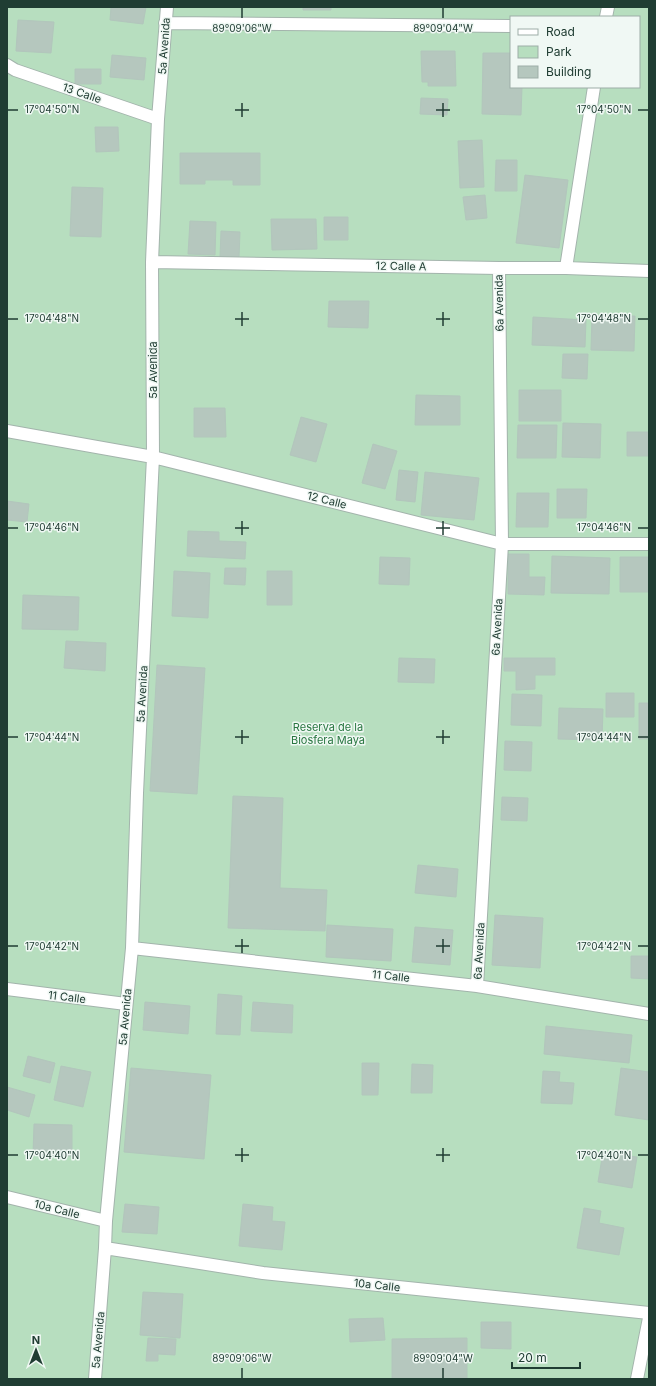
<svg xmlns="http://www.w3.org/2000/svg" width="656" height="1386" font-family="Inter,sans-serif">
	<rect width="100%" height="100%" fill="#e0ece5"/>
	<path fill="#b7debf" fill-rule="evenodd" d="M7 7H649V1379H7ZM511 17H639V87H511Z"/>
	<path fill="#b5c7be" stroke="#b2c6bc" d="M111 7H146L143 24 110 20Z
		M303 7H331V10H303Z
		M18 20 54 22 51 53 16 51Z
		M421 51H455L456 86H428V82H422Z
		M483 53H511V87H522L521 115 482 114Z
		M112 55 146 58 144 80 110 77Z
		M75 69H101V84H75Z
		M421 98 448 99 447 115 420 114Z
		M95 127H118L119 151 96 152Z
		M482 140 484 187 460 188 458 141Z
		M180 153H260V185H233V180H205V184H180Z
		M496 160H517V191H495Z
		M525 175 568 180 559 248 516 243Z
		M72 187 103 188 101 237 70 236Z
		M485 195 487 218 466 220 463 197Z
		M324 217H348V240H324Z
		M271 219H316L317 249 272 250Z
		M190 221 216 222 215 255 188 254Z
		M221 231 240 232 239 258 220 257Z
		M329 301H369L368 328 328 327Z
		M592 316H635L634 351 591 350Z
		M533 317 586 320 585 347 532 345Z
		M563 354H588L587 379 562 378Z
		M519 390H561V421H519Z
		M416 395 460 396V425H415Z
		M194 408H225L226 437H194Z
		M301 417 327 424 316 462 290 455Z
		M563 423 601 424 600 458 562 457Z
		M518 425H557L556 458H517Z
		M627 432H649V456H627Z
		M373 444 397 451 385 489 362 483Z
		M399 470 418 472 415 502 396 500Z
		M425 472 479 478 474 520 421 515Z
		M557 489H587L586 518H557Z
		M517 493H549L548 527H516Z
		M7 501 29 504 27 522 7 520Z
		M188 531 219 532V541L246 542 245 559 187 556Z
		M508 554H529V577H545L544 595 508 594Z
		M552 556 610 558 609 594 551 593Z
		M380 557 410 558 409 585 379 584Z
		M620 557H649V592H620Z
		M225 568H246L245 585 224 584Z
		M174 571 210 573 208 618 172 616Z
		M267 571H292V605H267Z
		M23 595 79 597 78 630 22 629Z
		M66 641 106 643 105 671 64 668Z
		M399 658 435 659 434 683 398 682Z
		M504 658H555V675H535V689L516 690V671H504Z
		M157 665 205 668 197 794 150 791Z
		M606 693H634V717H606Z
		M512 694 542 695 541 726 511 725Z
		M639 703H649V739H639Z
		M559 708 603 709 602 740 558 739Z
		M505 741 532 742 531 771 504 770Z
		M233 796 283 798 280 888 327 890 325 931 228 928Z
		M502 797 528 798 527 821 501 820Z
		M418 865 458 869 456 897 415 893Z
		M495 915 543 918 540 968 492 965Z
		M327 925 393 929 391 961 326 957Z
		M415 927 453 930 450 965 412 962Z
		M631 956H649V979L631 978Z
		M218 994 242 996 240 1035 216 1034Z
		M145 1002 190 1006 188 1034 143 1030Z
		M253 1002 293 1005 292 1033 251 1031Z
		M546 1026 632 1035 629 1063 544 1054Z
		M28 1056 55 1063 50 1083 23 1076Z
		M362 1063H379L378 1095H362Z
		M412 1064 433 1065 432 1093H411Z
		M61 1066 91 1072 83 1107 54 1100Z
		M131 1068 211 1075 204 1159 124 1152Z
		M621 1068 649 1072V1120L615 1115Z
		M543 1071 560 1072 559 1082 574 1083 572 1104 541 1103Z
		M7 1087 35 1095 29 1117 7 1110Z
		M34 1124 72 1125V1156L33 1155Z
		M603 1152 637 1157 632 1188 598 1182Z
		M125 1204 159 1207 157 1234 122 1232Z
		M243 1204 273 1207 272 1221 285 1222 282 1250 239 1246Z
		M584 1208 601 1211 599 1223 624 1228 619 1255 577 1248Z
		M143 1292 183 1294 180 1338 140 1335Z
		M383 1318 385 1340 350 1342 349 1319Z
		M481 1322H511V1349L481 1348Z
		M148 1338 176 1339 175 1355 158 1354V1361H146Z
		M467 1338V1379H392V1339Z"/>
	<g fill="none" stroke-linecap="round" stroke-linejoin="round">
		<g stroke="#a3b4ac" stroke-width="14">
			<path id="minor" d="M606 17 608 7
				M165 23 511 26
				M7 65 15 70 158 119
				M152 262 499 268H566L649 271
				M566 268 594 87
				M7 431 153 457 502 544H649
				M132 948 477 986 649 1014
				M477 986 502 544 499 268
				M7 989 126 1004
				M7 1197 106 1221
				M105 1248 263 1273 649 1313
				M95 1379 105 1248 106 1221 132 948 137 793 153 457 152 262 158 119 167 7
				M637 1379 649 1318"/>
		</g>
		<use href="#minor" stroke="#fff" stroke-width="12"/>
	</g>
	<path fill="none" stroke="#203d33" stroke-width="1.5" d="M242 8V18M443 8V18M242 103V117M443 103V117M8 110H18M235 110H249M436 110H450M638 110H648M242 312V326M443 312V326M8 319H18M235 319H249M436 319H450M638 319H648M242 521V535M443 521V535M8 528H18M235 528H249M436 528H450M638 528H648M242 730V744M443 730V744M8 737H18M235 737H249M436 737H450M638 737H648M242 939V953M443 939V953M8 946H18M235 946H249M436 946H450M638 946H648M242 1148V1162M443 1148V1162M8 1155H18M235 1155H249M436 1155H450M638 1155H648M242 1368V1378M443 1368V1378"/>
	<g text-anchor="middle" stroke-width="3" stroke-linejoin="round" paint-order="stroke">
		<g font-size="11" fill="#203d33" stroke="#f0f8f4">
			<text transform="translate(164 46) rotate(-86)" y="4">5a Avenida</text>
			<text transform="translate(82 93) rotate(19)" y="4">13 Calle</text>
			<text transform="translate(401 266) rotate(1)" y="4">12 Calle A</text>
			<text transform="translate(499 303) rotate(-91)" y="4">6a Avenida</text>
			<text transform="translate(153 370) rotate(-90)" y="4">5a Avenida</text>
			<text transform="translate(327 500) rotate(14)" y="4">12 Calle</text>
			<text transform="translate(497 627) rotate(-87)" y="4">6a Avenida</text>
			<text transform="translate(142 694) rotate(-87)" y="4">5a Avenida</text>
			<text transform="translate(479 951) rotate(-87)" y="4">6a Avenida</text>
			<text transform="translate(391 976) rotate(6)" y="4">11 Calle</text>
			<text transform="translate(67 997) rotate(7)" y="4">11 Calle</text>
			<text transform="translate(125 1017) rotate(-85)" y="4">5a Avenida</text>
			<text transform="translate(57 1209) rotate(14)" y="4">10a Calle</text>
			<text transform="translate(377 1285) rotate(6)" y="4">10a Calle</text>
			<text transform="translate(98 1340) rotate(-85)" y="4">5a Avenida</text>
		</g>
		<g font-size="11" fill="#287640" stroke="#f0f8f4">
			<text x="328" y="731">Reserva de la<tspan x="328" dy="13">Biosfera Maya</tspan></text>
		</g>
	</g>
	<g font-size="10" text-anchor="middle" fill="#203d33" stroke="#f0f8f4" stroke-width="3" stroke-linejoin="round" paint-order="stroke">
		<text x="242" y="32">89°09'06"W</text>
		<text x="443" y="32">89°09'04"W</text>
		<text x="52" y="113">17°04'50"N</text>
		<text x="604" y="113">17°04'50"N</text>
		<text x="52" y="322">17°04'48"N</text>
		<text x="604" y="322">17°04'48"N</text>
		<text x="52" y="531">17°04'46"N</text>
		<text x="604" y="531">17°04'46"N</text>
		<text x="52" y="741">17°04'44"N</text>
		<text x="604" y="741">17°04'44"N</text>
		<text x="52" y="950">17°04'42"N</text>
		<text x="604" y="950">17°04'42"N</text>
		<text x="52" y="1159">17°04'40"N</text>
		<text x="604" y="1159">17°04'40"N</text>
		<text x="242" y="1362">89°09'06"W</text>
		<text x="443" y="1362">89°09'04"W</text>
	</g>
	<rect width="656" height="1386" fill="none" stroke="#203d33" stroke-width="16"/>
	<rect x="510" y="16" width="130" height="72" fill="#f0f8f4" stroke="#9dada7"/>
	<rect x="518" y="29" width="20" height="6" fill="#ffffff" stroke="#9dada7"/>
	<text x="546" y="36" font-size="12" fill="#203d33">Road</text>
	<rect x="518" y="46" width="20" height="12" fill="#b7debf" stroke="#9dada7"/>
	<text x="546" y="56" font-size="12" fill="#203d33">Park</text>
	<rect x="518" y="66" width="20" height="12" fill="#b5c7be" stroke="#9dada7"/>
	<text x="546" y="76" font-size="12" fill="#203d33">Building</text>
	<g transform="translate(36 1350)" stroke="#f0f8f4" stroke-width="3" paint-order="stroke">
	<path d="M0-3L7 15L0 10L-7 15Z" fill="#203d33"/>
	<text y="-6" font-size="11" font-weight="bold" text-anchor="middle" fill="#203d33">N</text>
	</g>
	<path d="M512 1362v6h68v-6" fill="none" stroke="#203d33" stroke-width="2"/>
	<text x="518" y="1362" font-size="12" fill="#203d33" stroke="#f0f8f4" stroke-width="3" paint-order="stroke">20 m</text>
</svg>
